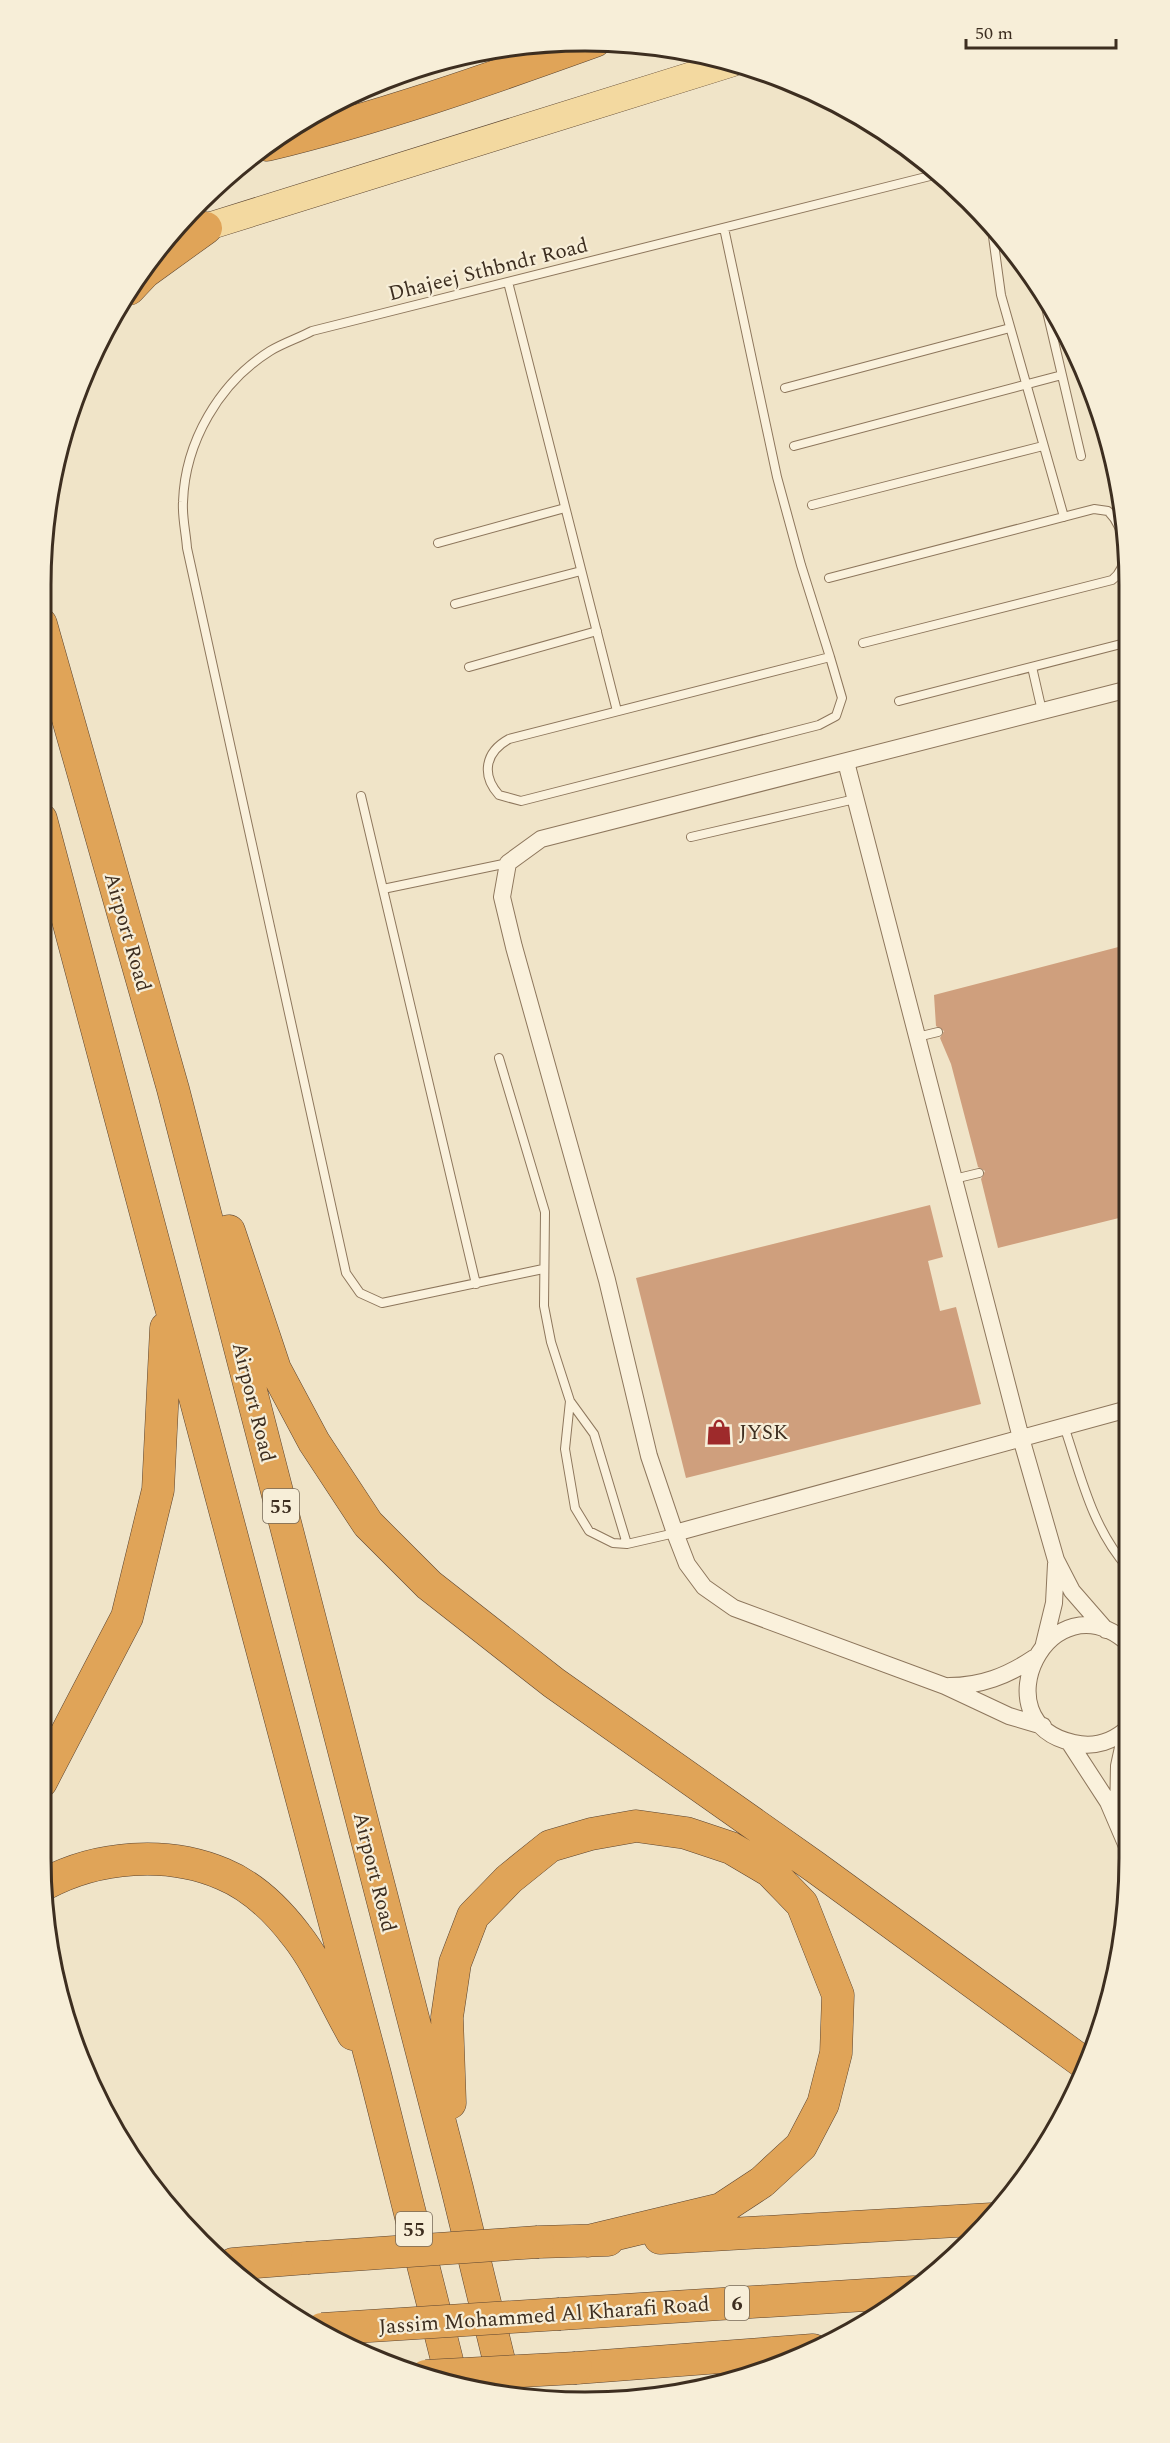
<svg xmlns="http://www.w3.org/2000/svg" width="1170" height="2443" font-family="Spectral,serif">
	<rect width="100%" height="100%" fill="#f0e4c8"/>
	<path fill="#cf9f7d" d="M1126 945 1127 1216 998 1248 981 1179 985 1171 978 1167 951 1064 940 1038 944 1031 936 1026 934 995Z
		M930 1205 943 1257 928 1261 940 1311 956 1307 981 1404 686 1478 636 1278Z"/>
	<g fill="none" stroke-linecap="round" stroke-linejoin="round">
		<g stroke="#8d765c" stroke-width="10">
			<path id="lane" d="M724 228 777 477 801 565 830 657
				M992 229 1001 295 1064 517
				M508 282 617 711
				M1045 303 1081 456
				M785 388 1010 328
				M794 446 1062 375
				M812 505 1043 446
				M438 543 565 508
				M829 578 1094 509 1108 511C1125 528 1132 565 1112 580L863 643
				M455 604 581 571
				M830 657 842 698 836 716 819 725 521 801 499 795C481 775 485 752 509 739Z
				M469 667 597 631
				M1032 667 1042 711
				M899 701 1125 643
				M361 796 476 1284
				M691 837 855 799
				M383 889 508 863
				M917 1037 938 1032
				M499 1058 545 1212 544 1306 551 1342 570 1401 565 1449 575 1508 589 1531 613 1543 627 1544 675 1533
				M954 1179 979 1173
				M543 1269 382 1303 360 1293 346 1273 187 548C186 533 182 517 183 502 185 442 219 383 270 351 283 343 299 338 312 331L938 174
				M570 1401 594 1434 627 1544
				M1064 1426C1081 1476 1092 1528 1128 1568"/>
		</g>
		<g stroke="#8d765c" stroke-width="18">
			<path id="street" d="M846 762 1021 1438 1056 1560 1072 1591 1106 1630
				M675 1533 1128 1409
				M1044 1644 1054 1603 1056 1564
				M1129 1644C1050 1573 977 1723 1074 1743 1095 1748 1114 1741 1129 1727
				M949 1686C981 1686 1007 1676 1034 1658
				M1043 1726 1009 1716 945 1686 734 1608 704 1587 687 1564 675 1533 649 1456 607 1280 514 947 502 897 508 863 541 839 1125 690
				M1069 1742 1108 1802 1129 1851
				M1118 1819 1119 1766 1127 1729"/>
		</g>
		<g stroke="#5b4430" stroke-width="28">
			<path id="primary" d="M184 234 732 63"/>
		</g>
		<g stroke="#5b4430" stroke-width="33">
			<path id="highway" d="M267 145C379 118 487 80 595 41
				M129 289 145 272 206 228
				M41 624 173 1089 457 2188 507 2393
				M41 819 375 2074 453 2384
				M229 1231 275 1369 314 1442 368 1524 429 1585 554 1683 815 1867 1088 2066
				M41 1782 127 1617 158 1490 166 1328
				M45 1884C97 1856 167 1850 223 1874 252 1886 277 1910 296 1935 317 1961 336 2004 353 2034
				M450 2103 447 2017 455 1963 473 1916 509 1879 550 1846 591 1834 636 1826 686 1833 731 1848 770 1871 802 1904 838 1995 836 2053 823 2104 801 2146 762 2182 721 2209 588 2241
				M660 2238 992 2219
				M538 2242 608 2240
				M233 2264 307 2258
				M560 2314 914 2292
				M576 2368 813 2350"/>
		</g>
		<use href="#lane" stroke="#faf1dc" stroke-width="8"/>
		<use href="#street" stroke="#faf1dc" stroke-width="16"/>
		<use href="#primary" stroke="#f3d9a0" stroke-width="27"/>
		<use href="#highway" stroke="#e0a458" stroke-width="32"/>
		<g stroke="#5b4430" stroke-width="33" stroke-linecap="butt">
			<path id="highway-bridge" d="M307 2258 538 2242
				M322 2329 560 2314
				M426 2376 576 2368"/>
		</g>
		<use href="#highway-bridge" stroke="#e0a458" stroke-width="32"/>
	</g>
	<defs>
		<g id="shop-bare" transform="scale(2.07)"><path d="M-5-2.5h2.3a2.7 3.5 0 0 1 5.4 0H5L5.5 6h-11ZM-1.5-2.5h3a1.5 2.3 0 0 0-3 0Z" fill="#9e2a2b" stroke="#f7eed8" stroke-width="2.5" paint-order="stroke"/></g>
	</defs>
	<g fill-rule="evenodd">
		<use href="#shop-bare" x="719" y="1432"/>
	</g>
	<g text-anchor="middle" stroke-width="4.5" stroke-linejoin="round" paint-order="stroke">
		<g fill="#f7eed8" stroke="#756857" stroke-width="1.5">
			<rect x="263" y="1489" width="36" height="34" rx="4.5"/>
			<rect x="396" y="2212" width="36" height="34" rx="4.5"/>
			<rect x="725" y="2286" width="24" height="34" rx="4.5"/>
		</g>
		<g font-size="20" font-weight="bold" fill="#3d2e20">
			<text x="281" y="1513">55</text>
			<text x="414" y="2236">55</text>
			<text x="737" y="2310">6</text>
		</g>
		<g font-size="21" fill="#3d2e20" stroke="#f7eed8">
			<text transform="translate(488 269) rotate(-14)" y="7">Dhajeej Sthbndr Road</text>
			<text transform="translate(128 932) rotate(74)" y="7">Airport Road</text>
			<text transform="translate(254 1402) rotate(76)" y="7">Airport Road</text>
			<text transform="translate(375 1872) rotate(76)" y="7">Airport Road</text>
			<text transform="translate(544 2315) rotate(-4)" y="7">Jassim Mohammed Al Kharafi Road</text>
		</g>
		<g font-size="21" fill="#3d2e20" stroke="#f7eed8" text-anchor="start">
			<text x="739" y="1439">JYSK</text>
		</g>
	</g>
	<path d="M0 0H1170V2443H0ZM585 51H585A534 534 0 0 1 1119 585V1858A534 534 0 0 1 585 2392H585A534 534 0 0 1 51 1858V585A534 534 0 0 1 585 51Z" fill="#f7eed8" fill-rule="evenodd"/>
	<path fill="none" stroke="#3d2e20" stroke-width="3" d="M585 51H585A534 534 0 0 1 1119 585V1858A534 534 0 0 1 585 2392H585A534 534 0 0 1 51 1858V585A534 534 0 0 1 585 51Z"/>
	<path d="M966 39v9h150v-9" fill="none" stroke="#3d2e20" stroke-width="3"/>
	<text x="975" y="39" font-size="18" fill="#3d2e20" stroke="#f7eed8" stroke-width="4.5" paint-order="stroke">50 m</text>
</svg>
